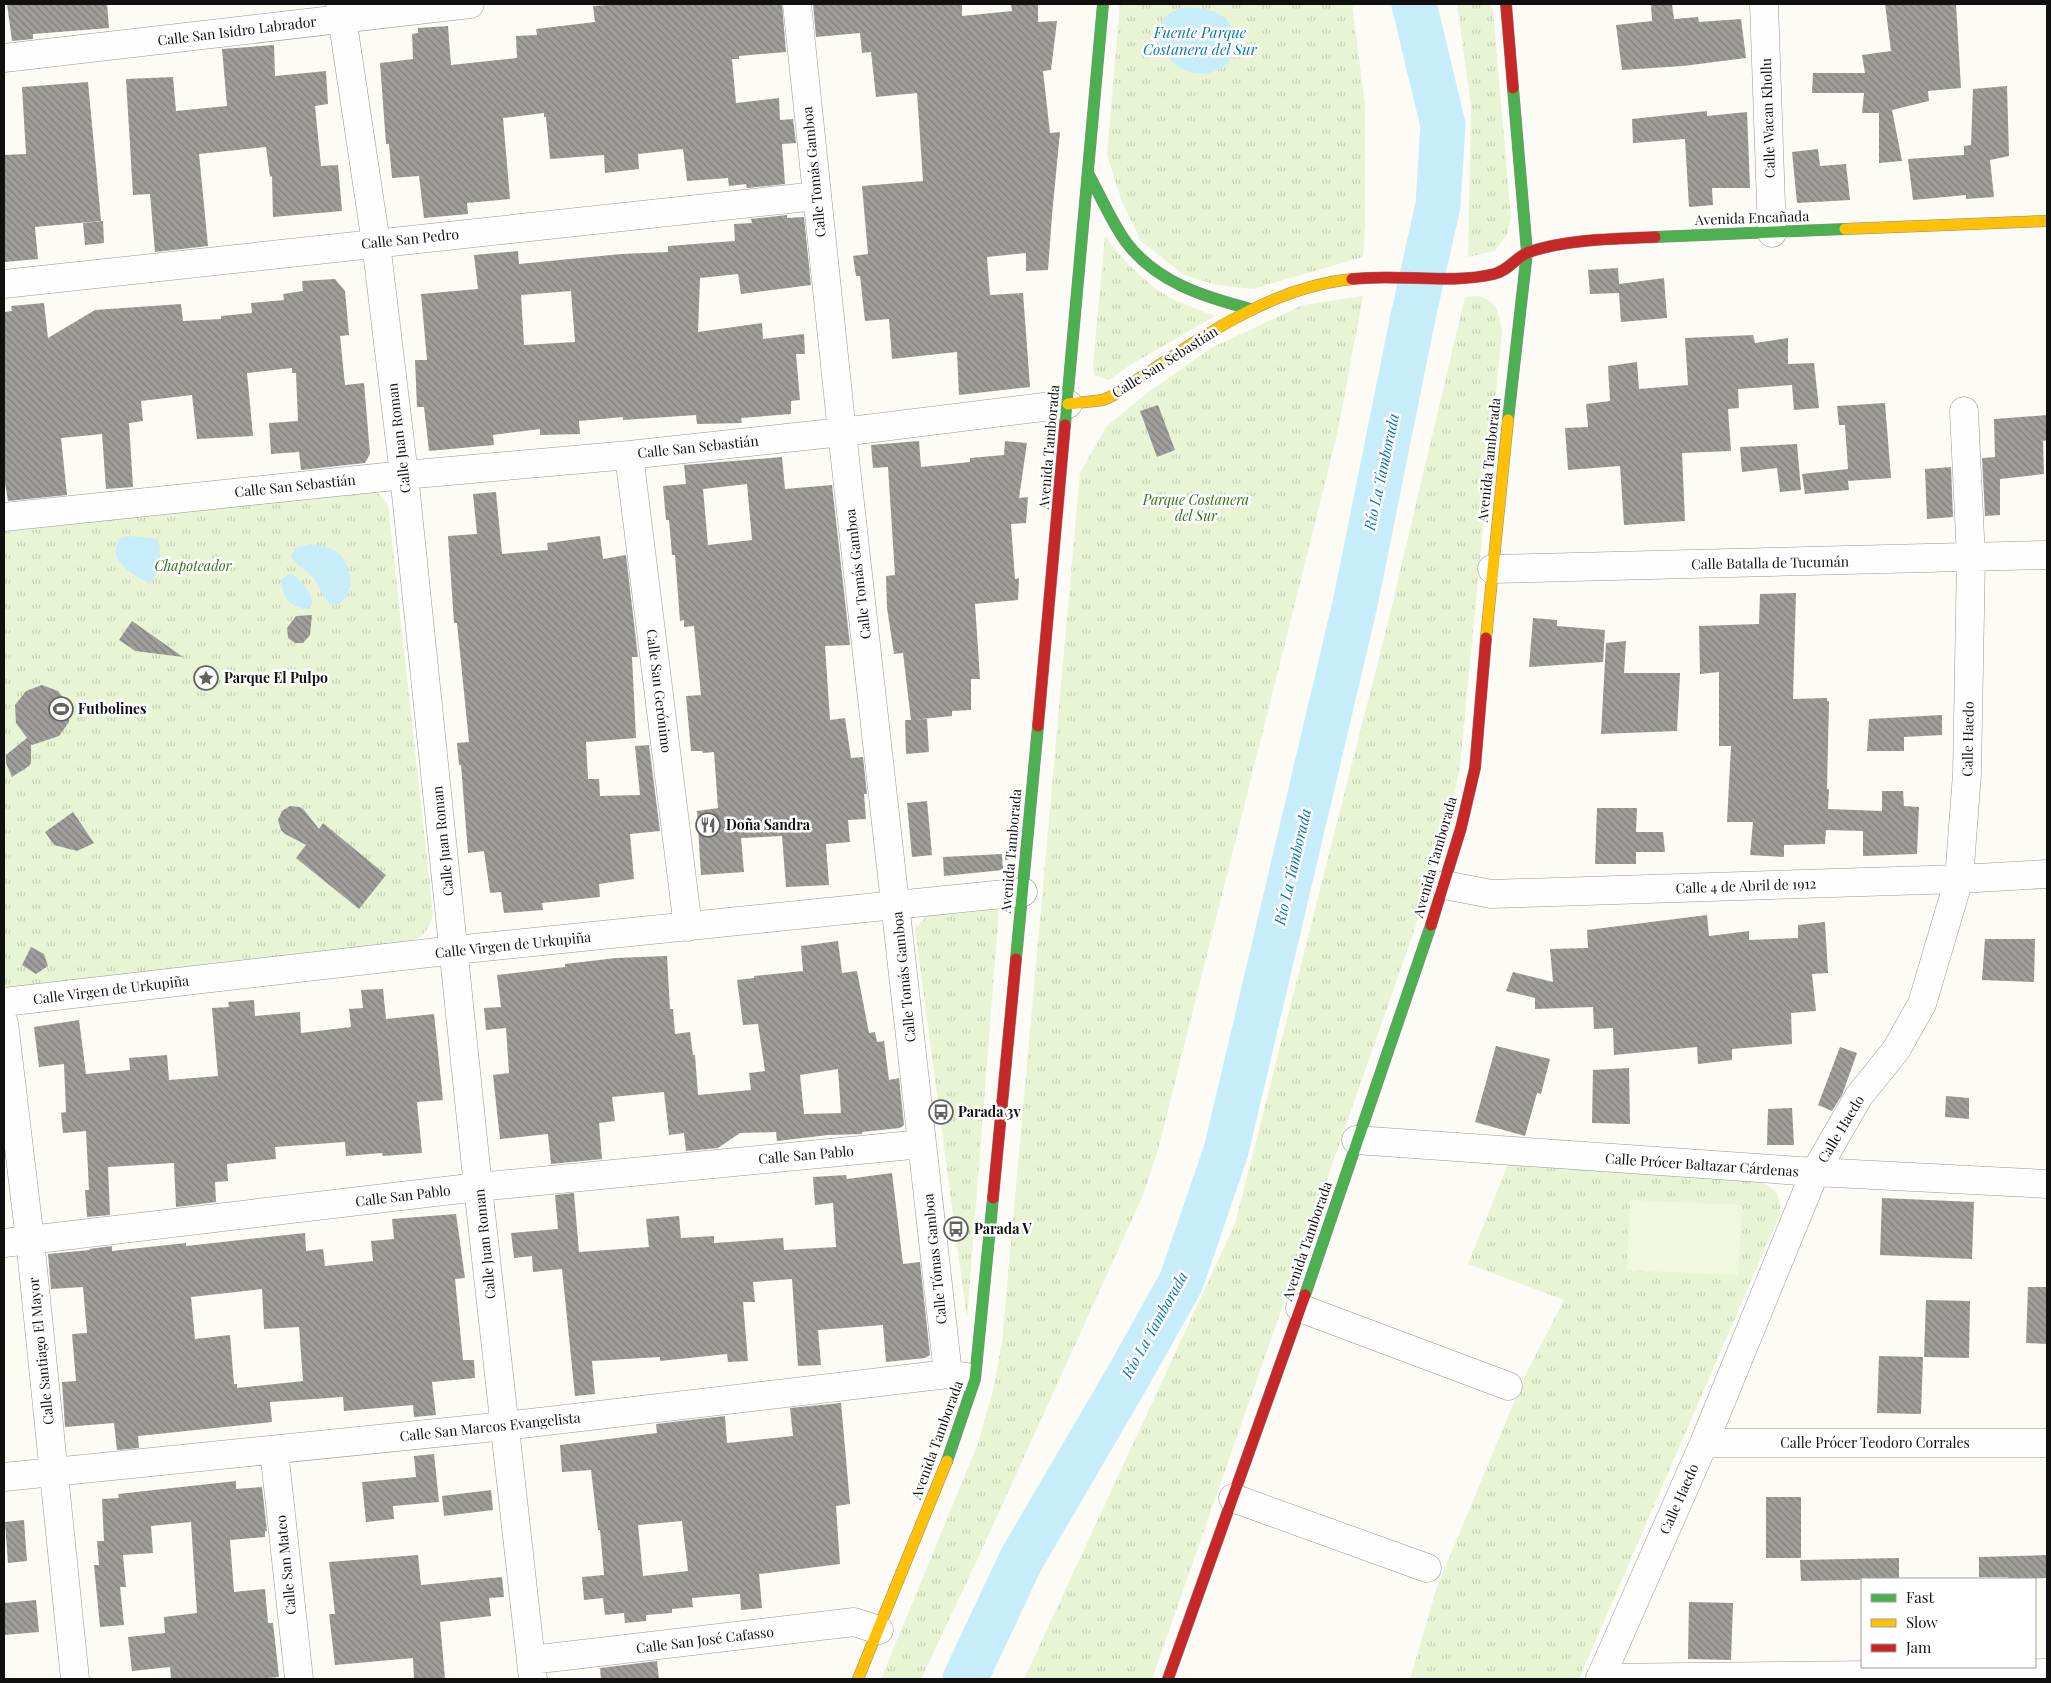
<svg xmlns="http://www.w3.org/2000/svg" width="2051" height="1683" font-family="'Playfair Display',serif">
	<defs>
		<pattern id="grass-tufts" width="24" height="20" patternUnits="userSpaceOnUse" patternTransform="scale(1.25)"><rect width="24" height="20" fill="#e9f4d4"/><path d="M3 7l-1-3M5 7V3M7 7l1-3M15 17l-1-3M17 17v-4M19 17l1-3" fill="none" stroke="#c7d0b5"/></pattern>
		<pattern id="building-back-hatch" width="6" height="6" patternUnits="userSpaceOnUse" patternTransform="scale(1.25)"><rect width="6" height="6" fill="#a09e9b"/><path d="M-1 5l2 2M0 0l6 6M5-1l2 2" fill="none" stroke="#817f7d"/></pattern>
	</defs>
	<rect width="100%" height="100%" fill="#fcfbf6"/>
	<path fill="url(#grass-tufts)" d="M1120 4H1352L1365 105V227L1363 257 1253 289 1217 285 1184 275 1141 241 1121 199 1107 155Z
		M1457 4H1490L1493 10 1511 219 1507 234 1495 251 1468 257 1471 106Z
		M1105 236C1121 258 1146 285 1171 298 1185 305 1200 310 1215 316L1130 365 1109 380 1094 375 1093 365Z
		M1363 296 1337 435 1158 1150 1143 1195 979 1556 921 1679H881L977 1446 992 1395 1002 1343 1080 473 1106 427 1146 394 1211 348 1303 305Z
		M1479 296C1499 303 1498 312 1502 331L1460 766 1449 822 1429 888 1152 1679H1024L1235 1224 1388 622 1465 297Z
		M371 491 379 494 388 505 433 914C429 932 421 939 404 944L4 992V532Z
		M999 909 967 1319 915 929 930 912Z
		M1508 1164 1754 1180C1774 1188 1781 1190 1780 1214L1579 1679H1410L1437 1587 1524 1378 1564 1300 1468 1264Z"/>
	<path fill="#f2f8de" d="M1630 1200 1742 1205 1738 1275 1627 1270Z"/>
	<path fill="#c8edfa" d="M1188 7C1198 8 1212 9 1221 15 1240 28 1241 58 1220 69 1174 93 1126 18 1188 7Z
		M130 536 158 539C163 556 158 569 150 584 132 573 104 561 121 537Z
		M312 544C321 546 331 547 338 553 354 567 357 600 333 606 322 599 321 587 313 577 305 568 295 567 291 555L296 547Z
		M288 574 294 575 308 590 313 603 307 609C290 608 282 596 281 580Z"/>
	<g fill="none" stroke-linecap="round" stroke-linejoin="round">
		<path stroke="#c8edfa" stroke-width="45" d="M965 1679 1021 1560 1129 1375 1181 1282 1226 1151 1355 604 1413 317 1438 205 1443 125 1414 4"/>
	</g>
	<path fill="url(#building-back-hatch)" fill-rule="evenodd" d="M7 4H107L109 28 33 34V39L12 41Z
		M622 4H782L786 52 739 56V59H732L736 103 779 98 780 120 793 119 796 143 782 144 785 184 747 188 746 184 729 186 728 178 687 181 683 149 638 154 639 169 605 173 604 155 550 159 546 117H544V113L503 118 510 199 467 203 468 214 424 218 419 176 392 178 389 144H386L380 63 413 59 412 34 418 33V28L448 26 451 65 517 58 516 36 537 35 536 29 595 22 593 6Z
		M813 4H962V16L1012 11 1011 4H1038V22L1057 21 1051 70 1043 71 1050 133 1060 132 1052 215 1048 270 1026 271V253L987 257 990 295 1023 293 1030 387 959 395 957 352 892 359 889 319 865 321 860 276H856L853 256 868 254 862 186 923 181 917 93 876 97 871 52 862 53 860 33 816 37Z
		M1651 4H1672L1674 19 1698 17 1699 22 1741 19 1746 58 1683 66 1622 70 1616 25 1652 21Z
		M1885 4H1956L1961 88 1928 91 1929 101 1892 110 1902 161 1879 163V113H1862L1864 93H1812L1813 73H1865L1862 55 1891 51Z
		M274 45 275 76 326 71 328 104 315 106 321 166 338 165 342 211 273 217 272 176 270 177 266 147 199 154 208 246 155 252 150 194 133 195 126 79 173 77 176 111 227 106 222 49Z
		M88 82 101 221 35 227 38 259 5 262 4 155 26 154 22 87Z
		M2007 86 2009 156 1990 160 1994 197 1966 199V195L1913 200 1908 159 1964 155V146L1971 145 1973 89Z
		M1707 111V116L1747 112 1750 188H1712L1713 205 1689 207 1685 139 1633 143 1632 119Z
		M1818 149 1820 166 1846 164 1850 200 1797 203 1792 152Z
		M787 215V218L804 217 811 285 741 294 738 274 700 278 698 332 762 323 763 339 804 334 805 354H796L800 400 791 401V414L741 418 742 423 697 424 696 415 623 420V417L579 421 580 434 540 435V429L493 435 494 445 429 451 424 407H417L415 360H427L421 294 478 289 474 255 518 251 519 264 621 254 668 252V246L735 241 734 224 752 223 751 219ZM571 291 575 342 524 345 521 295Z
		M103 221 104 243 85 245 83 223Z
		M1618 268 1619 284 1664 278 1667 318 1621 322 1619 293 1590 294 1588 270Z
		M335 279 345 291 349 335 340 336 345 385 364 383 370 454 365 463 301 470 299 452 271 454 269 423 298 421 296 373H292V368L247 373 253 436 197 439 192 395 141 401 143 421 129 423 133 487 106 489 102 434 61 438 67 495 8 501 4 477V312L12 311 11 306 44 303 48 338 95 310 181 304 183 321 221 319V316L252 313 251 303 284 300 283 294 303 291 302 281Z
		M1753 335 1755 343 1788 338V364L1814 363 1819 408 1794 410 1792 385 1738 389 1739 408 1728 409 1731 451 1682 453 1685 521 1624 525 1620 466 1568 470 1565 428 1588 427 1586 404 1610 401 1608 366 1637 362 1639 389 1688 385 1685 338Z
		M1885 403 1891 478 1848 481 1849 490 1805 494 1802 474 1848 469 1845 425H1839L1837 406Z
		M1158 405 1175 450 1157 457 1140 411Z
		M2047 415V440L2043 441 2044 474 2000 479V515L1985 516 1982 458 1995 457 1994 419Z
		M919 441 921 467 970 462V458L1004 455 1005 441 1027 443 1019 498 1028 497 1026 523 1011 524 1015 579 1019 578 1018 600 975 604 980 679H971V710L952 711V716L911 720 903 653 894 654 887 608 886 576 895 575 888 467 873 468 871 445Z
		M1797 444 1801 490 1780 492 1777 468 1742 472 1740 447Z
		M782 457 785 489 832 485 850 645 825 646 830 720 845 718 851 758 863 757 867 794H864L866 819 848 820 850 842 826 844 829 885 786 887 782 836 741 838 744 872 701 875 697 811 718 808 714 752 703 753 702 751H691L686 696 701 695 694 626 684 627V620L680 621 675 555H672L669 520H666L663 486 686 484 684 465ZM747 484 752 540 708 545 703 489Z
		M1951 467 1953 517 1927 519 1925 469Z
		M496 492 502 554 548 550 547 543 600 536 603 559 626 555 638 657H632L636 738 586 742 588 779H599L600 796 640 795 635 746 649 745 660 831 630 834 634 879 599 884 600 897 542 903 543 910 504 913 501 892 490 893 484 851 468 853 461 765H459L457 743 469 742 457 623H454L448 536 477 534 473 494Z
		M1796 593 1793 699 1827 698V701H1829L1827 789H1829L1828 809 1882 811V791H1903L1904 806 1919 807 1917 854 1863 856V831L1826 830 1825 844 1784 845V857L1750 855 1753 822H1727L1731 746H1719V672L1700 674 1699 626 1759 624 1760 594Z
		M312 615 310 635 303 643H295L288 638 287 628 296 616Z
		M1533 618 1557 620V626L1605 630 1603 662 1529 667Z
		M132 621 183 657 135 651 131 648 119 640Z
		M1626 641 1624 673H1680L1677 731 1601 734 1606 643Z
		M42 685 58 691 69 705V722L59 736 32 745 31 744V763L29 766 12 777 6 763V755L27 738 16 723 15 705 26 691Z
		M1942 715V735L1904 737V751H1867L1869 719Z
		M927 719 929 752 906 754 905 720Z
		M927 801 932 855 912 857 907 803Z
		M290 806 300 807 304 810 319 829 323 823 386 875 359 909 296 858 306 845 285 834 281 830 278 820 282 811Z
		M1597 808H1637L1636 832H1663L1665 852H1636V864H1595Z
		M73 812 94 843 77 851 54 845 45 832Z
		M1002 854 1003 870 944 876 943 857Z
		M1707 915 1709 936 1749 931V940L1798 938V925L1825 922 1828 973 1812 974 1816 1011 1791 1013 1792 1044 1732 1049V1060L1698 1064 1697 1047 1614 1055 1613 1028 1594 1029 1593 1007 1535 1009V998L1506 991 1513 972 1553 982 1550 949 1588 948 1587 930Z
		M1985 939H2035L2034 982 1982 980Z
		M838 941 842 973 857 971 869 1033 875 1032 877 1042 884 1041 889 1080 899 1078 904 1125 900 1128 862 1132V1134L828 1135 777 1141 776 1132 740 1133 718 1148 686 1151 684 1133 669 1135 664 1092 612 1097 615 1121 599 1123 602 1159 551 1164 548 1134 500 1139 493 1075 509 1073 506 1028 486 1030 484 1008 501 1007 497 975 565 967V964L616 958 667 956 670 1009H673L675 1034 690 1032 693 1055H695L698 1095 751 1090 749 1073 765 1071 758 1024 743 1025 737 980 754 978V976L803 971 801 946ZM838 1069 841 1113 804 1114 800 1075Z
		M31 947 44 954 48 966 36 974 22 965Z
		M383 989 386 1019 434 1014 443 1100 417 1102 422 1153 383 1156 382 1153 346 1156 345 1142 275 1147 276 1159 227 1164 228 1181 215 1182 216 1202 176 1207 174 1163 108 1167 110 1215 87 1217 85 1190H89L86 1131 63 1133 61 1113 66 1112 64 1064 39 1067 34 1027 79 1020 86 1074 130 1070 129 1058 167 1055 169 1080 218 1076 212 1008 229 1007 228 1002 254 1000 255 1016 300 1012 301 1033 351 1027 349 1009 363 1008 361 990Z
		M1496 1046 1550 1059 1541 1094 1537 1093 1525 1136 1475 1122Z
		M1840 1047 1857 1053 1842 1095 1832 1111 1818 1105Z
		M1629 1068 1630 1124 1592 1123 1593 1070Z
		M1946 1096 1969 1098V1119L1945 1117Z
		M1792 1108 1794 1145H1767L1768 1109Z
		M892 1173 903 1264 920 1262 930 1355 925 1358 886 1362 883 1325 818 1330 821 1365 798 1366 792 1279 753 1282 755 1302H743L748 1361 728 1362 727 1354 660 1361V1357L592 1361 595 1394 575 1396 562 1269 533 1272 532 1256 514 1258 511 1233 558 1229 555 1195 574 1193 579 1252 649 1247 646 1219 679 1216 681 1238 714 1236V1243L783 1238 784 1250 836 1247 833 1203 815 1205 813 1177 846 1175 847 1179Z
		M1882 1198 1974 1202 1972 1259 1880 1255Z
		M456 1214 465 1278 455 1279 463 1360H474L475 1378 432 1382 436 1415 414 1417 413 1405 344 1411 343 1397 270 1402 272 1422 138 1436 139 1448 117 1450 114 1423 65 1427 62 1382 76 1381 72 1334 87 1333 83 1287 51 1289 48 1254 90 1250 89 1249 112 1246V1251L186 1243V1246L305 1233 306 1251 323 1249 325 1266 373 1261 371 1241 394 1239 392 1219ZM262 1289 264 1329 299 1327 303 1381 237 1388V1384H234L230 1335 195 1339 191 1297Z
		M2028 1287H2047V1344L2026 1343Z
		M1926 1300 1970 1301 1969 1358 1924 1357Z
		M1879 1356 1923 1357 1921 1414 1877 1413Z
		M841 1403 850 1504 836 1506 840 1564 759 1574 762 1608 741 1610 740 1594 692 1598 693 1607 672 1609V1613L646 1615V1621L625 1623 624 1613 605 1615 603 1598 584 1600 582 1577 604 1575 600 1530H598L591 1470 562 1472 560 1445 657 1433 656 1424 725 1416 727 1443 793 1436 790 1408ZM682 1521 688 1571 643 1576 638 1525Z
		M434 1454 439 1502 393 1506 394 1519 366 1522 362 1482 416 1477 414 1456Z
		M236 1481V1489L262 1487 267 1531H265V1537L230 1540 234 1592 265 1589 268 1623H273L279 1677 257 1679H171L170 1667 132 1671 128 1637 165 1633 164 1617 197 1613 191 1522 151 1526 153 1553 123 1555 126 1587H120L124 1625 100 1627 94 1565H99L97 1541H104L102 1499 119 1498 118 1494Z
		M491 1490 493 1510 444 1516 442 1496Z
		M1766 1497H1801V1558H1766Z
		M24 1520 27 1561 8 1563 5 1522Z
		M418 1555 421 1585 502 1577 504 1597 489 1598 491 1616 440 1622 445 1679H414L413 1658 335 1665 329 1614H335L329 1562Z
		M2047 1555V1578L2007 1579 2008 1577H1979V1557Z
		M1899 1558V1579L1801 1581 1800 1560Z
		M36 1600 39 1632 4 1635V1603Z
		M1689 1602 1733 1603 1731 1660 1688 1659Z
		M657 1661 659 1679H601L600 1668Z"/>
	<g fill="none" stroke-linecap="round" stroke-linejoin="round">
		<g stroke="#969694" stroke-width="29">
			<path id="street" d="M340 4 376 243 404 475 478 1187 533 1679
				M797 4 842 432 948 1374
				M1764 4 1772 233
				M4 58 470 4
				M4 284 817 196
				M629 455 688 927
				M4 517 404 475 629 455 842 432 1068 404
				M1492 569 2047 555
				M1445 885 1491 894 1959 879 2047 874
				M4 1002 455 950 1023 892
				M4 1023 30 1240 75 1679
				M1356 1140 1815 1172 2047 1184
				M4 1243 478 1187 922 1144
				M1300 1308 1508 1386
				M1704 1443H2047
				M274 1450 299 1679
				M4 1477 505 1426 948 1374 966 1377
				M1233 1498 1427 1568
				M531 1660 854 1622 879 1630
				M1600 1678 2047 1673
				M1600 1679 1704 1443 1815 1172 1859 1096 1896 1050 1922 1004 1959 879 1967 774 1971 558 1964 411"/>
		</g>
		<g stroke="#8d8c8a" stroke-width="12">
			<path id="fast" d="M1089 175C1101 197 1111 221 1126 242 1156 282 1204 297 1251 309
				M1655 237 1845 229
				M1508 420 1527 252 1513 88
				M1065 425 1103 4
				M1016 959 1038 726
				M1305 1295 1431 925
				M947 1461 975 1379 993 1198"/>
		</g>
		<g stroke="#8d8c8a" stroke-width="12">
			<path id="slow" d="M1845 229 2047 221
				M1068 404 1103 400 1114 395C1188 348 1262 288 1352 279
				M1486 638 1508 420
				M858 1679 947 1461"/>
		</g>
		<g stroke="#8d8c8a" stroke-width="12">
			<path id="jam" d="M1506 4 1513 88
				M1352 279C1399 273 1447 285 1494 274 1508 271 1516 257 1529 252 1568 239 1614 239 1655 237
				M1038 726 1065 425
				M1431 925 1461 828 1475 768 1486 638
				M993 1198 1016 959
				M1168 1679 1305 1295"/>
		</g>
		<use href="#street" stroke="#fffefe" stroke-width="28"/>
		<use href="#fast" stroke="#4caf50" stroke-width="11"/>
		<use href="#slow" stroke="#ffc107" stroke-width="11"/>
		<use href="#jam" stroke="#c62828" stroke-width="11"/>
	</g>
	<defs>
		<g id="sight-ring" transform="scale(1.25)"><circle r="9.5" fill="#fff" stroke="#636260" stroke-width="1.5"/><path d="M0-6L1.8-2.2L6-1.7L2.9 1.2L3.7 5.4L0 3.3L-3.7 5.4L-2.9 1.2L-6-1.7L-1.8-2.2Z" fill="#636260"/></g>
		<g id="stadium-ring" transform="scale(1.25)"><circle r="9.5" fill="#fff" stroke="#636260" stroke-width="1.5"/><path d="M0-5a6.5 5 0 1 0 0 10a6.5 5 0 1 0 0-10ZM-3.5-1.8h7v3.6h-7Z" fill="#636260"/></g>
		<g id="restaurant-ring" transform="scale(1.25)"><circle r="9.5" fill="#fff" stroke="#636260" stroke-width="1.5"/><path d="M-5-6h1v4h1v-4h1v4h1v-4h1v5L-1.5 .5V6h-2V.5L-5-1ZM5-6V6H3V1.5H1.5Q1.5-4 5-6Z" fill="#636260"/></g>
		<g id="bus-ring" transform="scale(1.25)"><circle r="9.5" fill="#fff" stroke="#636260" stroke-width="1.5"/><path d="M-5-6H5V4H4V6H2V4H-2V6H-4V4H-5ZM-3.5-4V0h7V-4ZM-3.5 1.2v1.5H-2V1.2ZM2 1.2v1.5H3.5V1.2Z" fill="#636260"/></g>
	</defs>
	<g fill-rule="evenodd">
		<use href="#sight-ring" x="206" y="678"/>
		<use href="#stadium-ring" x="61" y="709"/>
		<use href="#restaurant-ring" x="708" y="825"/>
		<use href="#bus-ring" x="941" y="1112"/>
		<use href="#bus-ring" x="956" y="1229"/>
	</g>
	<g text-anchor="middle" stroke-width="5" stroke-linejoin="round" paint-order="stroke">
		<g font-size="14" fill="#101010" stroke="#fff">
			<text transform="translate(237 31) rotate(-7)" y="5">Calle San Isidro Labrador</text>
			<text transform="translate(1768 118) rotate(-92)" y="5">Calle Wacan Khollu</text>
			<text transform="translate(814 172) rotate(-96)" y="5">Calle Tomás Gamboa</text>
			<text transform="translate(1752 218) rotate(-2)" y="5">Avenida Encañada</text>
			<text transform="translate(410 239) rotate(-6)" y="5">Calle San Pedro</text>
			<text transform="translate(1165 362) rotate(-32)" y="5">Calle San Sebastián</text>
			<text transform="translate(399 438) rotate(-97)" y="5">Calle Juan Roman</text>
			<text transform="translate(698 447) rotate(-6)" y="5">Calle San Sebastián</text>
			<text transform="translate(1049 447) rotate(-85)" y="5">Avenida Tamborada</text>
			<text transform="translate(1489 460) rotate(-84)" y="5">Avenida Tamborada</text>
			<text transform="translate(295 486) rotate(-6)" y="5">Calle San Sebastián</text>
			<text transform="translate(1770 563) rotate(-1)" y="5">Calle Batalla de Tucumán</text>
			<text transform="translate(858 574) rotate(-97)" y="5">Calle Tomás Gamboa</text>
			<text transform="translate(659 691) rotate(83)" y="5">Calle San Gerónimo</text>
			<text transform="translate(1968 739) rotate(-89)" y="5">Calle Haedo</text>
			<text transform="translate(443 841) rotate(-96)" y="5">Calle Juan Roman</text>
			<text transform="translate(1011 851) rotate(-85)" y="5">Avenida Tamborada</text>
			<text transform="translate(1435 857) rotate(-74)" y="5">Avenida Tamborada</text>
			<text transform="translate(1746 886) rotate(-2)" y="5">Calle 4 de Abril de 1912</text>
			<text transform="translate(513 945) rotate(-6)" y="5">Calle Virgen de Urkupiña</text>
			<text transform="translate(904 977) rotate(-96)" y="5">Calle Tomás Gamboa</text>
			<text transform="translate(111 990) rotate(-7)" y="5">Calle Virgen de Urkupiña</text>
			<text transform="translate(1841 1129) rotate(-59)" y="5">Calle Haedo</text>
			<text transform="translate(806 1155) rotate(-5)" y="5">Calle San Pablo</text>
			<text transform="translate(1702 1165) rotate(4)" y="5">Calle Prócer Baltazar Cárdenas</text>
			<text transform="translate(403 1196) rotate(-7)" y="5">Calle San Pablo</text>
			<text transform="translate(1307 1241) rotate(-71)" y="5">Avenida Tamborada</text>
			<text transform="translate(485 1244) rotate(-96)" y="5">Calle Juan Roman</text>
			<text transform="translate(935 1259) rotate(-96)" y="5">Calle Tómas Gamboa</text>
			<text transform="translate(41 1351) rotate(-96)" y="5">Calle Santiago El Mayor</text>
			<text transform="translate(490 1427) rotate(-6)" y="5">Calle San Marcos Evangelista</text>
			<text transform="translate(937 1440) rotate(-70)" y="5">Avenida Tamborada</text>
			<text x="1875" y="1448">Calle Prócer Teodoro Corrales</text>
			<text transform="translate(1679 1499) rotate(-66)" y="5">Calle Haedo</text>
			<text transform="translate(286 1565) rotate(-96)" y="5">Calle San Mateo</text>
			<text transform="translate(705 1640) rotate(-7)" y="5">Calle San José Cafasso</text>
		</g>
		<g font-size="14" font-style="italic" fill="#327018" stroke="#fff">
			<text x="1196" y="505">Parque Costanera<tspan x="1196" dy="16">del Sur</tspan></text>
			<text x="193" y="571">Chapoteador</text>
		</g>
		<g font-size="14" font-weight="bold" fill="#101010" stroke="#fff" text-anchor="start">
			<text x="224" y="683">Parque El Pulpo</text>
			<text x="78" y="714">Futbolines</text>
			<text x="726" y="830">Doña Sandra</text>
			<text x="958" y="1117">Parada 3v</text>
			<text x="974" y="1234">Parada V</text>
		</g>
		<g font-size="15" font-style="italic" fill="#0b77b1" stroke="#fff">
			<text x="1200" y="38">Fuente Parque<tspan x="1200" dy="17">Costanera del Sur</tspan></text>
			<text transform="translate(1382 472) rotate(-78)" y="5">Río La Tamborada</text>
			<text transform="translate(1293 867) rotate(-77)" y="5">Río La Tamborada</text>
			<text transform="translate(1155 1325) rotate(-61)" y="5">Río La Tamborada</text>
		</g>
	</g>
	<rect width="2051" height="1683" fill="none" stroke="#101010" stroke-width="10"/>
	<rect x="1861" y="1578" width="175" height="90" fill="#ffffff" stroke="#9f9f9f"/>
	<rect x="1871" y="1594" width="25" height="8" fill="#4caf50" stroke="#9f9f9f"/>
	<text x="1906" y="1603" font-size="15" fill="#101010">Fast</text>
	<rect x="1871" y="1619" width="25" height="8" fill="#ffc107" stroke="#9f9f9f"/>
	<text x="1906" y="1628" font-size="15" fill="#101010">Slow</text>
	<rect x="1871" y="1644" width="25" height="8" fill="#c62828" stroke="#9f9f9f"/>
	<text x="1906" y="1653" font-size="15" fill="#101010">Jam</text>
</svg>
